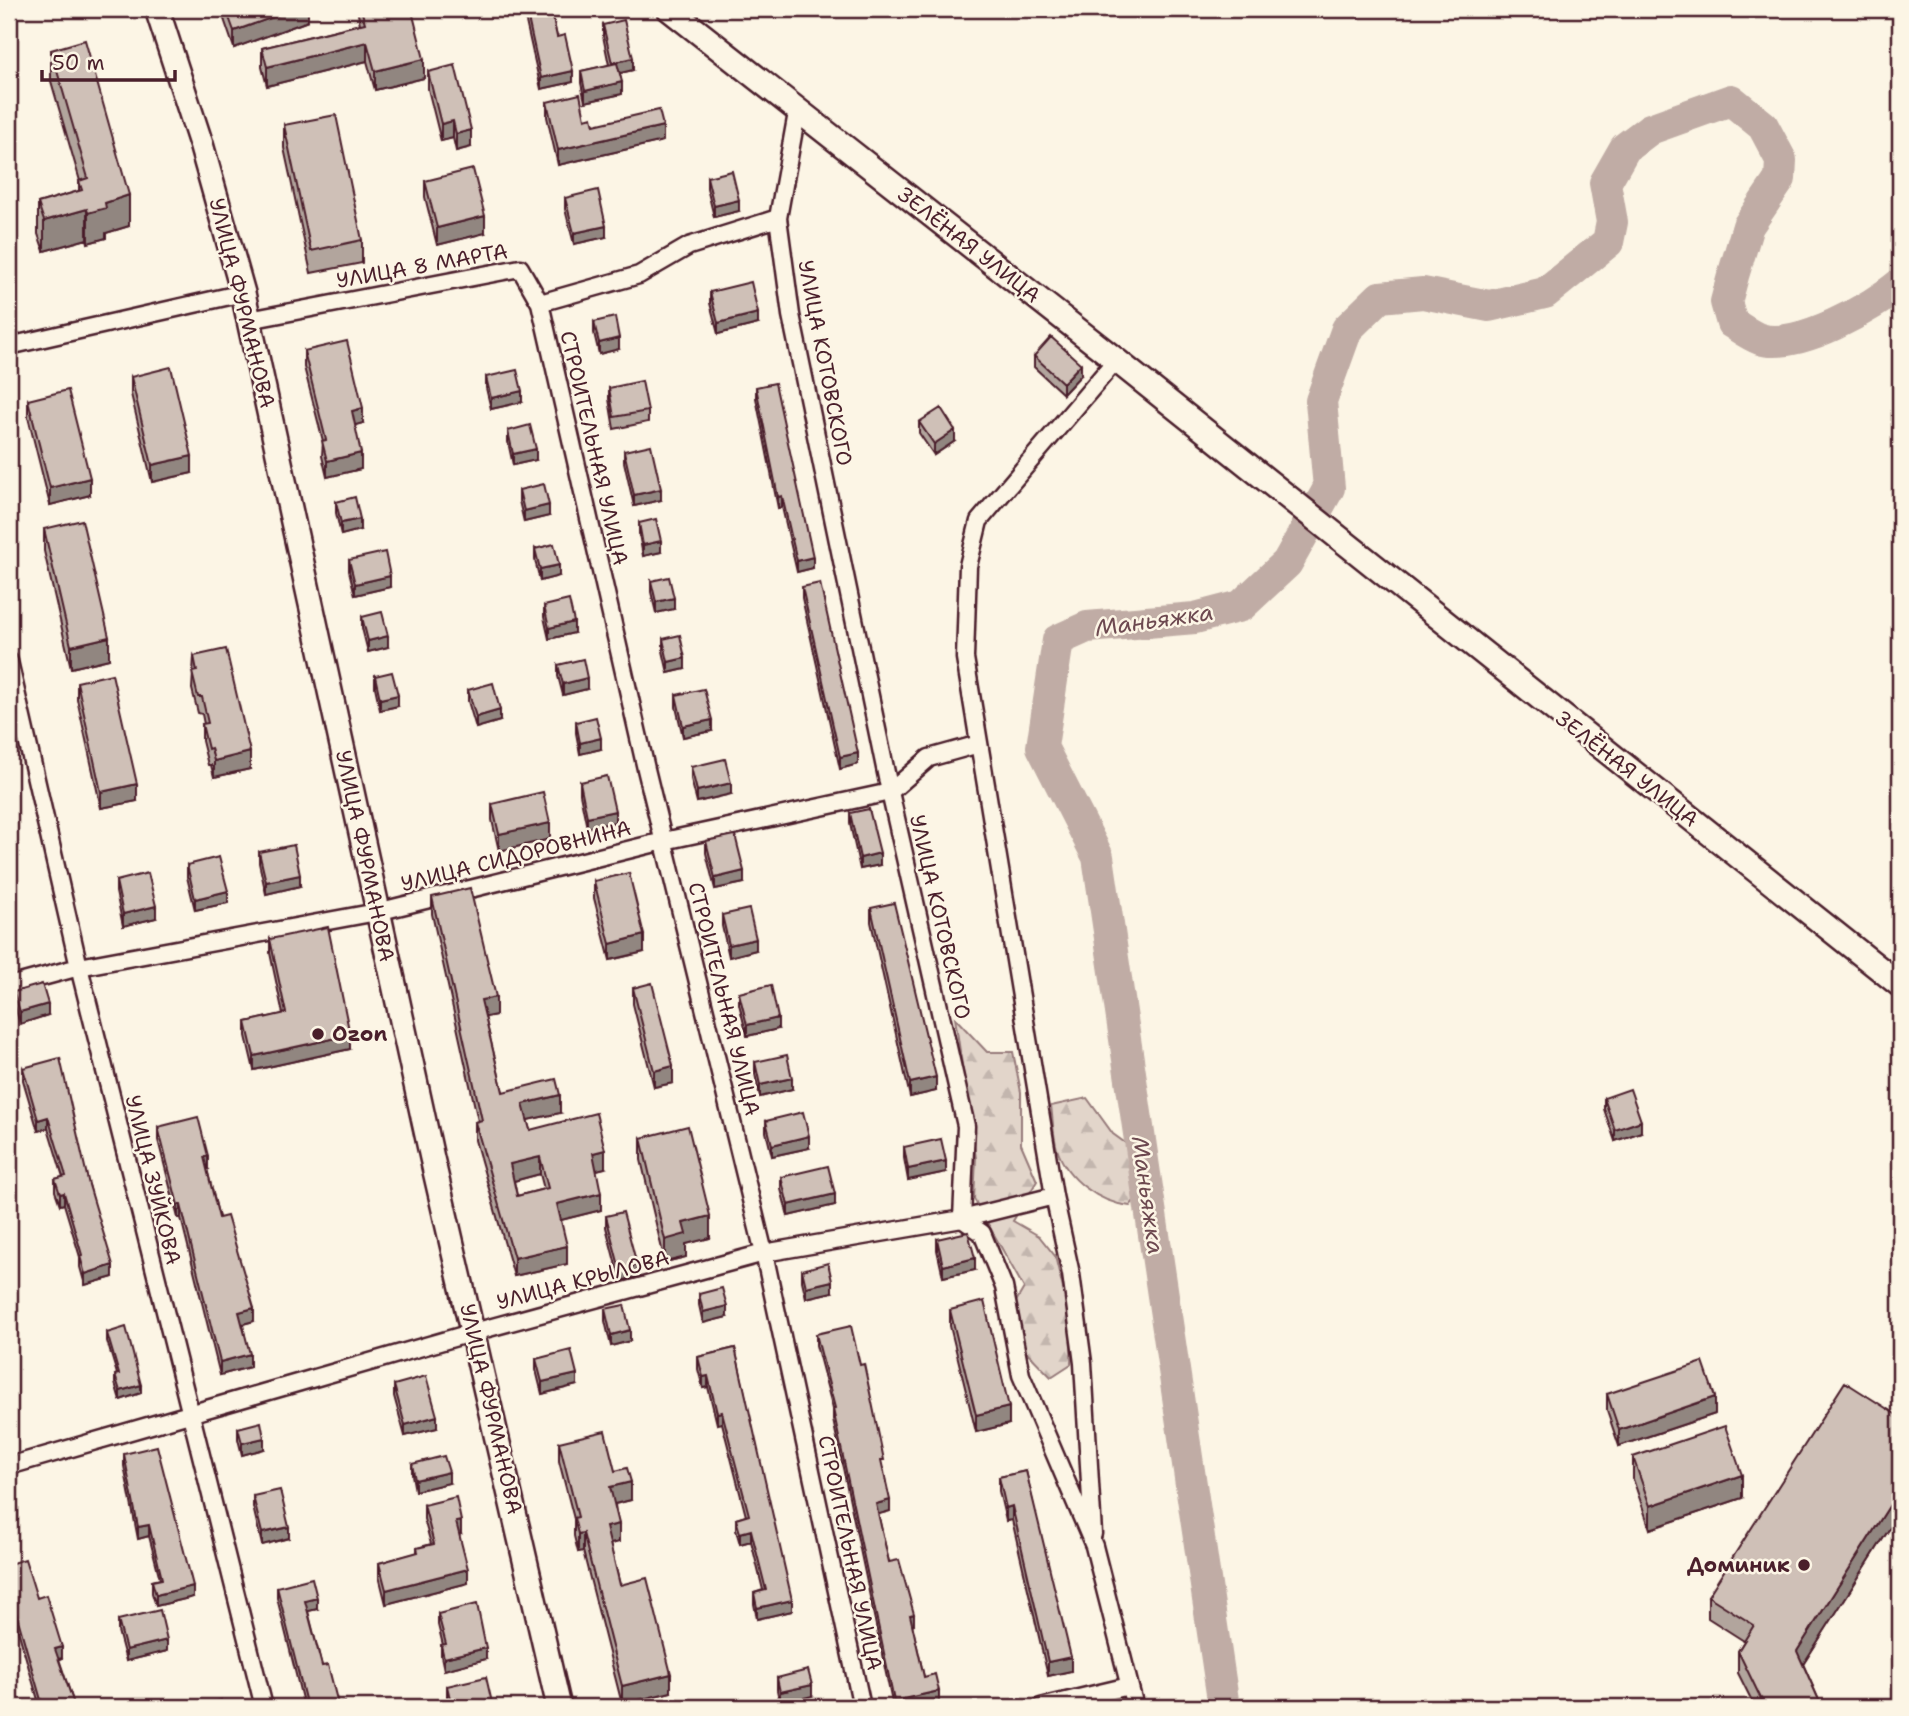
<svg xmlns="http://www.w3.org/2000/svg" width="1909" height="1716" font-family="'Shantell Sans',sans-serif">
	<defs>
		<pattern id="forest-firs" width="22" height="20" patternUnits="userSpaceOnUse" patternTransform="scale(1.75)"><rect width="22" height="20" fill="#e2d5ca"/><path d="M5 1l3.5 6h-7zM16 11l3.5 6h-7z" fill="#c3b6ae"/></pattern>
	</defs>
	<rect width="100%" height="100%" fill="#fcf5e5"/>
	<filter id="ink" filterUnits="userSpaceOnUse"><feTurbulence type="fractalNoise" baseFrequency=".0143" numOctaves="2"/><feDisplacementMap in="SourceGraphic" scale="14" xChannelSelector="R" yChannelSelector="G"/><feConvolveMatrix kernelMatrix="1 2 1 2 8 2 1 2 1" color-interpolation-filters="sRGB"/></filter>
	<g filter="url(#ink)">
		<path fill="url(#forest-firs)" stroke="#967a7a" stroke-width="2" d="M955 1018 987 1052H1013L1021 1092V1144L1037 1181 1013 1221 1039 1236 1055 1256 1072 1325 1071 1364 1051 1377 1021 1346 1014 1305 1024 1288 974 1199 976 1158Z
			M1087 1098 1113 1134 1135 1150 1140 1193 1130 1206C1100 1203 1067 1180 1057 1149 1053 1136 1053 1120 1051 1106Z"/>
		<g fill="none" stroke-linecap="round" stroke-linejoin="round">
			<path stroke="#c0aca5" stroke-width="32" d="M1224 1707 1098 857 1042 747 1058 640 1087 627 1195 618 1241 606 1287 563 1329 488 1321 401 1347 329 1380 297 1423 293 1489 306 1545 293 1608 242 1612 222 1605 183 1625 148 1650 129 1731 100 1763 126 1781 160 1780 179 1748 226 1733 276 1726 302 1732 323C1740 328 1751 336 1760 339 1797 351 1873 307 1900 284"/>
			<g stroke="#4a1f2b" stroke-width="21">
				<path id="street" d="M797 113 778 218 791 315 890 792 966 1126 962 1219 982 1233 1004 1287 1021 1375 1094 1546 1135 1707
					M540 303 639 275 689 246 778 218
					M249 320 520 268 540 303 646 769 764 1253 862 1707
					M9 346 243 293
					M9 661 79 967 264 1707
					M9 986 79 967 377 912 664 841 890 792 929 758 979 744
					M9 1466 474 1332 764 1253 962 1219 1054 1196
					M1093 1534 1083 1363 1071 1274 1054 1196 965 658 968 566 979 521 1116 360
					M1041 1707 1129 1686"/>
			</g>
			<g stroke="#4a1f2b" stroke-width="28">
				<path id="secondary" d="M157 9 201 144 243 293 432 1158 559 1707
					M669 9 1116 360 1900 985"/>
			</g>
			<use href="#street" stroke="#fcf5e5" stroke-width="16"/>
			<use href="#secondary" stroke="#fcf5e5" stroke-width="23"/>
		</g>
		<path fill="#b2a59d" stroke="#4a1f2b" stroke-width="2" fill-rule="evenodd" d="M223 9H308V21L234 48 223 16Z
			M357 9H407L424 78 375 90 367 61 267 86 262 67V48L360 24Z
			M524 9H551L557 37 573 82 541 89 524 13Z
			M603 25 633 70 620 73 622 94 585 102 581 83V71L609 65 603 36Z
			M51 50 129 226 106 233V238L88 243 87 239 44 251 38 234V203L79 191V181H80L51 81Z
			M428 72 471 147 456 151 453 138 441 141 428 89Z
			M547 102 585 119 594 125 663 141 558 165 547 117Z
			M284 125 362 240V263L311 273 284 148Z
			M707 177 739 211 714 217 707 188Z
			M425 181 485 233 437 245 425 197Z
			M565 198 606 237 574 244 565 209Z
			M710 292 758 324 718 334 710 303Z
			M594 322 619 349 599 354 594 333Z
			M304 351 363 423 355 425 361 469 327 477 322 456 323 441 304 367Z
			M1034 356 1081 375 1063 394 1034 367Z
			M131 377 192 473 152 482 131 394Z
			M486 377 522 402 491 409 486 388Z
			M756 387 813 568 797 572 782 507 778 508 756 398Z
			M609 388 648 411V422L614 429 609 399Z
			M28 400 90 495 50 505 28 417Z
			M919 422 955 441 934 455 919 433Z
			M508 431 536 460 513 465 508 442Z
			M624 451 661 500 634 506 624 462Z
			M519 490 549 516 524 522 519 501Z
			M336 502 360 530 341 535 336 513Z
			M639 523 661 552 643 556 639 534Z
			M44 529 109 659 71 668 44 551Z
			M535 549 559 576 540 581 535 560Z
			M349 560 390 587 355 595 349 571Z
			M651 581 674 609 656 613 651 592Z
			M802 587 858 764 840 769 802 598Z
			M544 606 574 633 549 639 544 617Z
			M362 617 388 647 368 652 362 628Z
			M663 639 685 669 668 673 663 651Z
			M194 656 250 769 214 777 211 765H208L202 741V724H204L202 714 198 713 192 689Z
			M558 665 587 689 563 695 558 676Z
			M375 676 398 706 380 710 375 687Z
			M77 682 137 801 101 808 77 699Z
			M468 690 500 721 476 728 468 701Z
			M676 695 712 731 683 737 676 707Z
			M576 722 601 749 580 754 576 733Z
			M691 767 731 794 697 802 691 779Z
			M580 782 615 822 587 828 580 794Z
			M492 804 550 839 499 851 492 820Z
			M850 813 880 865 860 869 850 824Z
			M706 841 744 883 715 889 706 853Z
			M259 852 300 886 266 894 259 863Z
			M187 865 228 903 195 910 187 877Z
			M116 881 156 918 123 926 116 892Z
			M594 881 644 952 610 960 594 898Z
			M432 897 496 1015 485 1017 503 1092 560 1113 527 1120 530 1130 605 1168 596 1170 601 1210 561 1220 567 1264 514 1276 475 1140V1122L478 1121 432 914ZM540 1174 544 1189 517 1196 514 1181Z
			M871 908 936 1091 910 1097 871 922Z
			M722 915 756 950 729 957 722 926Z
			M270 939 350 1049 254 1070 246 1036V1022L283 1014 270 953Z
			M633 988 673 1083 654 1087 633 1004Z
			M14 992 48 1015 20 1024 14 1003Z
			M739 993 778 1029 747 1036 739 1004Z
			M755 1062 792 1089 760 1097 755 1074Z
			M23 1068 89 1185 113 1277 85 1285 80 1267V1257L64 1204 60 1205 55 1191V1179L63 1177 48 1128 38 1131 23 1080Z
			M1604 1098 1641 1132 1615 1141 1604 1109Z
			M766 1121 809 1148 772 1156 766 1132Z
			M158 1127 208 1169H207L219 1218 254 1321 243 1324 250 1367 220 1375 181 1218H178L158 1140Z
			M641 1138 710 1238 686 1244V1257L665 1262 641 1160Z
			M904 1147 946 1172 908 1180 904 1158Z
			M781 1177 835 1205 788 1216 781 1189Z
			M606 1216 637 1277 620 1281 606 1227Z
			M937 1239 975 1270 943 1277 937 1250Z
			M802 1270 832 1292 806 1298 802 1281Z
			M699 1294 727 1317 703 1323 699 1305Z
			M605 1309 630 1341 611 1346 605 1321Z
			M950 1310 1009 1424 976 1432 950 1326Z
			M107 1333 141 1393 120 1400 115 1383V1375L117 1374 107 1341Z
			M816 1334 884 1471 890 1511 878 1514 889 1562 914 1624 912 1625 924 1677 939 1702 917 1707H893L833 1420V1409L816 1345Z
			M735 1348 792 1611 757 1619 754 1604V1593L763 1590 751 1541 740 1544 736 1530V1519L746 1516 722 1423 717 1424 708 1387 703 1388 698 1369V1357Z
			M536 1359 577 1385 542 1394 536 1370Z
			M394 1385 437 1428 405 1436 394 1396Z
			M1607 1394 1715 1414 1619 1446 1607 1411Z
			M1900 1417V1512L1803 1664 1822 1707H1755L1738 1673V1651L1744 1641 1708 1618V1596Z
			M238 1428 264 1449 242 1455 238 1439Z
			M559 1442 615 1471 631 1500 615 1504 619 1542 610 1544 620 1585 671 1692 622 1704 583 1551 578 1552 574 1536V1519L559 1461Z
			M124 1454 193 1597 156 1606 152 1593V1581L160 1579 149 1536 138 1539 124 1466Z
			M1633 1457 1742 1498 1650 1529 1633 1479Z
			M412 1464 449 1483 415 1491 412 1475Z
			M1026 1471 1071 1671 1048 1676 1012 1520 1006 1521 999 1491V1477Z
			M253 1496 289 1538 262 1545 253 1507Z
			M424 1505 461 1534 459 1535 468 1583 386 1604 379 1576V1563L417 1553V1548L431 1544 424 1519Z
			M9 1564 37 1598 62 1658 59 1659 75 1707H40L9 1599Z
			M277 1587 317 1609 308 1611 322 1666 338 1704 346 1707H304L277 1598Z
			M438 1614 486 1659 444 1670 441 1656V1645H443L438 1625Z
			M118 1620 167 1651 126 1661 118 1631Z
			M777 1678 812 1696 780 1704 777 1690Z
			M447 1686 493 1707H449L447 1698Z"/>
		<path fill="#918680" stroke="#4a1f2b" stroke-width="2" d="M296 9H308V21L234 48V31Z
			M367 42V61L267 86V67Z
			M633 58V70L612 75V63Z
			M424 59V78L375 90V71Z
			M573 71V82L541 89V78Z
			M622 82V94L585 102V91Z
			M453 121V138L441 141V124Z
			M663 126V141L558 165V150Z
			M471 130V147L456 151V134Z
			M129 195V226L106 233V238L88 243V213L105 203Z
			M739 200V211L714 217V206Z
			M87 209V239L44 251V221Z
			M485 216V233L437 245V228Z
			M606 226V237L574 244V233Z
			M758 313V324L718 334V323Z
			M619 338V349L599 354V343Z
			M1081 364V375L1063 394V383Z
			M522 391V402L491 409V398Z
			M363 408V423L352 426V411Z
			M955 430V441L934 455V444Z
			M536 449V460L513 465V454Z
			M361 453V469L327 477V461Z
			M192 456V473L152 482V465Z
			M90 478V495L50 505V488Z
			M661 489V500L634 506V495Z
			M782 496V507L778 508V497Z
			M549 505V516L524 522V511Z
			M360 519V530L341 535V523Z
			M661 541V552L643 556V545Z
			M813 557V568L797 572V561Z
			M559 565V576L540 581V569Z
			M390 576V587L355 595V584Z
			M674 598V609L656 613V602Z
			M574 622V633L549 639V628Z
			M388 636V647L368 652V641Z
			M109 637V659L71 668V646Z
			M685 658V669L668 673V662Z
			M587 678V689L563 695V684Z
			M398 695V706L380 710V699Z
			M500 710V721L476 728V717Z
			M712 720V731L683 737V726Z
			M601 738V749L580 754V743Z
			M250 752V769L214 777V761Z
			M858 753V764L840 769V757Z
			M731 783V794L697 802V791Z
			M137 784V801L101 808V792Z
			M615 811V822L587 828V817Z
			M550 823V839L499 851V834Z
			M880 853V865L860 869V858Z
			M744 871V883L715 889V878Z
			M300 875V886L266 894V882Z
			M228 891V903L195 910V899Z
			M156 906V918L123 926V914Z
			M644 935V952L610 960V944Z
			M756 939V950L729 957V945Z
			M496 997V1015L481 1018V1000Z
			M48 1004V1015L20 1024V1012Z
			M778 1018V1029L747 1036V1025Z
			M350 1035V1049L254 1070V1056Z
			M673 1066V1083L654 1087V1071Z
			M936 1077V1091L910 1097V1083Z
			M792 1078V1089L760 1097V1085Z
			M560 1095V1113L523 1121V1104Z
			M48 1117V1128L38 1131V1120Z
			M1641 1121V1132L1615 1141V1130Z
			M809 1136V1148L772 1156V1145Z
			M605 1150V1168L593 1171V1153Z
			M208 1156V1169L204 1170V1157Z
			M540 1157V1174L510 1182V1164Z
			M946 1161V1172L908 1180V1169Z
			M64 1193V1204L60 1205V1194Z
			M601 1193V1210L557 1221V1204Z
			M835 1194V1205L788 1216V1205Z
			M178 1205H181V1218H178Z
			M710 1216V1238L686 1244V1257L665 1262V1240L683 1223Z
			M567 1246V1264L514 1276V1258Z
			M975 1258V1270L943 1277V1266Z
			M113 1265V1277L85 1285V1274Z
			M637 1265V1277L620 1281V1270Z
			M832 1281V1292L806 1298V1287Z
			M727 1306V1317L703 1323V1312Z
			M254 1308V1321L239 1325V1312Z
			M630 1330V1341L611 1346V1335Z
			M250 1354V1367L220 1375V1362Z
			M577 1374V1385L542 1394V1382Z
			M708 1376V1387L703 1388V1377Z
			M141 1385V1393L120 1400V1391Z
			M1715 1397V1414L1619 1446V1430Z
			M1009 1407V1424L976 1432V1415Z
			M722 1412V1423L717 1424V1413Z
			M437 1416V1428L405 1436V1425Z
			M264 1438V1449L242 1455V1443Z
			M449 1472V1483L415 1491V1480Z
			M1742 1475V1498L1650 1529V1506Z
			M631 1482V1500L610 1505V1487Z
			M1900 1489V1512L1797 1674V1651Z
			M890 1500V1511L876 1515V1504Z
			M1012 1506V1520L1006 1521V1508Z
			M18 1508V1519L9 1522V1511Z
			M461 1521V1534L456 1536V1522Z
			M619 1524V1542L606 1545V1527Z
			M149 1525V1536L138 1539V1527Z
			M289 1527V1538L262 1545V1533Z
			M751 1530V1541L740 1544V1533Z
			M583 1533V1551L578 1552V1534Z
			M468 1569V1583L386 1604V1590Z
			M193 1586V1597L156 1606V1595Z
			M317 1598V1609L305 1612V1601Z
			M792 1600V1611L757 1619V1608Z
			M914 1614V1624L910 1626V1615Z
			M167 1640V1651L126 1661V1650Z
			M62 1647V1658L55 1660V1649Z
			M486 1648V1659L444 1670V1658Z
			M1071 1657V1671L1048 1676V1662Z
			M671 1674V1692L622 1704V1686Z
			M812 1685V1696L780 1704V1692Z
			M939 1691V1702L917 1707H894V1701Z"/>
		<path fill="#cfc0b7" stroke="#4a1f2b" stroke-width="2" fill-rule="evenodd" d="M226 9H296L234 31Z
			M361 9H407L408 12 412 11 424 59 375 71 367 42 267 67 262 48 365 23Z
			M526 9H551L557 37 565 35 573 71 541 78Z
			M624 20 633 58 612 63 603 25Z
			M85 40 129 195 105 203 106 208 88 213 87 209 44 221 38 203 82 190 79 181 88 178 51 50Z
			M617 63 622 82 585 91 581 71Z
			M455 65 471 130 456 134 453 121 441 124 428 72Z
			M580 94 585 119 592 117 594 125 659 110 663 126 558 150 547 102Z
			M336 115 362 240 311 251 284 125Z
			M473 169 485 216 437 228 425 181Z
			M732 171 739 200 714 206 707 177Z
			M598 190 606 226 574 233 565 198Z
			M751 282 758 313 718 323 710 292Z
			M615 317 619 338 599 343 594 322Z
			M1051 337 1081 364 1063 383 1034 356Z
			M347 341 363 408 352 411 361 453 327 461 322 441 326 440 304 351Z
			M171 367 192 456 152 465 131 377Z
			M517 370 522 391 491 398 486 377Z
			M642 381 648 411 614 417 609 388Z
			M775 383 813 557 797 561 782 496 778 497 756 387Z
			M68 390 90 478 50 488 28 400Z
			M941 408 955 430 934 444 919 422Z
			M530 425 536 449 513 454 508 431Z
			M651 445 661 489 634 495 624 451Z
			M544 484 549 505 524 511 519 490Z
			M355 497 360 519 341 523 336 502Z
			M656 519 661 541 643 545 639 523Z
			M82 520 109 637 71 646 44 529Z
			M554 544 559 565 540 569 535 549Z
			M385 552 390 576 355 584 349 560Z
			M669 577 674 598 656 602 651 581Z
			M820 583 858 753 840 757 802 587Z
			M569 600 574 622 549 628 544 606Z
			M382 612 388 636 368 641 362 617Z
			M680 635 685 658 668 662 663 639Z
			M226 649 250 752 214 761 211 748 208 749 202 724 208 723 202 697H198L192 672 197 671 194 656Z
			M583 659 587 678 563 684 558 665Z
			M392 672 398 695 380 699 375 676Z
			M112 674 137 784 101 792 77 682Z
			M493 683 500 710 476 717 468 690Z
			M704 689 712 720 683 726 676 695Z
			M596 717 601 738 580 743 576 722Z
			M725 759 731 783 697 791 691 767Z
			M607 776 615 811 587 817 580 782Z
			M543 792 550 823 499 834 492 804Z
			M869 809 880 853 860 858 850 813Z
			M735 835 744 871 715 878 706 841Z
			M294 845 300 875 266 882 259 852Z
			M219 857 228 891 195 899 187 865Z
			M148 873 156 906 123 914 116 881Z
			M629 873 644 935 610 944 594 881Z
			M470 888 496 997 481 1000 503 1092 556 1079 560 1095 523 1104 530 1130 596 1113 605 1150 593 1153 601 1193 557 1204 567 1246 514 1258 475 1122 482 1120 432 897ZM540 1157 548 1188 517 1196 510 1164Z
			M894 903 936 1077 910 1083 871 908Z
			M749 909 756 939 729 945 722 915Z
			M328 927 350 1035 254 1056 246 1022 286 1013 270 939Z
			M652 983 673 1066 654 1071 633 988Z
			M42 984 48 1004 20 1012 14 992Z
			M771 985 778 1018 747 1025 739 993Z
			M787 1055 792 1078 760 1085 755 1062Z
			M60 1058 89 1185 113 1265 85 1274 80 1256 82 1255 64 1193 60 1194 55 1179 66 1176 48 1117 38 1120 23 1068Z
			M1630 1089 1641 1121 1615 1130 1604 1098Z
			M803 1112 809 1136 772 1145 766 1121Z
			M198 1117 208 1156 204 1157 219 1218 227 1216 254 1308 239 1312 250 1354 220 1362 181 1205H178L158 1127Z
			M688 1126 710 1216 683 1223 686 1234 665 1240 641 1138Z
			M941 1139 946 1161 908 1169 904 1147Z
			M828 1166 835 1194 788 1205 781 1177Z
			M623 1212 637 1265 620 1270 606 1216Z
			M968 1232 975 1258 943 1266 937 1239Z
			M828 1263 832 1281 806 1287 802 1270Z
			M722 1288 727 1306 703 1312 699 1294Z
			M984 1301 1009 1407 976 1415 950 1310Z
			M624 1305 630 1330 611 1335 605 1309Z
			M851 1326 860 1365 864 1364 884 1460H881L890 1500 876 1504 889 1562 899 1560 914 1614 910 1615 924 1677 935 1674 939 1691 894 1701 833 1409 835 1408 816 1334Z
			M126 1327 141 1385 120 1391 115 1375 119 1374 107 1333Z
			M735 1348 792 1600 757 1608 754 1593 766 1590 751 1530 740 1533 736 1519 749 1515 722 1412 717 1413 708 1376 703 1377 698 1357Z
			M571 1350 577 1374 542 1382 536 1359Z
			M1703 1362 1715 1397 1619 1430 1607 1394Z
			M426 1376 437 1416 405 1425 394 1385Z
			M1845 1382 1900 1417V1489L1797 1651 1822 1707H1765L1738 1651 1754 1625 1708 1596Z
			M261 1422 264 1438 242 1443 238 1428Z
			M1725 1426 1742 1475 1650 1506 1633 1457Z
			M605 1431 615 1471 627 1468 631 1482 610 1487 619 1524 606 1527 620 1585 647 1578 671 1674 622 1686 583 1533 578 1534 574 1518 578 1517 559 1442Z
			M157 1446 193 1586 156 1595 152 1581 162 1579 149 1525 138 1527 124 1454Z
			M444 1456 449 1472 415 1480 412 1464Z
			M1026 1471 1071 1657 1048 1662 1012 1506 1006 1508 999 1477Z
			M280 1490 289 1527 262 1533 253 1496Z
			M14 1494 18 1508 9 1511V1496Z
			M456 1497 461 1521 456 1522 468 1569 386 1590 379 1563 418 1552 417 1548 434 1544 424 1505Z
			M25 1559 37 1598 46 1595 62 1647 55 1649 75 1707H43L9 1588V1564Z
			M312 1578 317 1598 305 1601 322 1666 328 1665 338 1704 345 1702 346 1707H307L277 1587Z
			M477 1604 486 1648 444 1658 441 1645 446 1644 438 1614Z
			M160 1610 167 1640 126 1650 118 1620Z
			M808 1670 812 1685 780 1692 777 1678Z
			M486 1677 493 1707H452L447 1686Z
			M221 1700 223 1707H194Z"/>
	</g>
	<g fill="#4a1f2b" stroke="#fcf5e5" stroke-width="2.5">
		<circle cx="318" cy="1034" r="7"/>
		<circle cx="1804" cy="1565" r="7"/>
	</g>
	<g text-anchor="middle" stroke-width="5" stroke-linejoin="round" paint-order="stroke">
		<g font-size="21" fill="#4a1f2b" stroke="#fcf5e5">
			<text transform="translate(969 245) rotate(38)" y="7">ЗЕЛЁНАЯ УЛИЦА</text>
			<text transform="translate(422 266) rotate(-10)" y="7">УЛИЦА 8 МАРТА</text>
			<text transform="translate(242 303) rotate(76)" y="7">УЛИЦА ФУРМАНОВА</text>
			<text transform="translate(825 363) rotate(79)" y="7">УЛИЦА КОТОВСКОГО</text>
			<text transform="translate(594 448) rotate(77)" y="7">СТРОИТЕЛЬНАЯ УЛИЦА</text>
			<text transform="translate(1627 769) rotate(38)" y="7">ЗЕЛЁНАЯ УЛИЦА</text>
			<text transform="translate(365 856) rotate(78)" y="7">УЛИЦА ФУРМАНОВА</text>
			<text transform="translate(516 856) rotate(-14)" y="7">УЛИЦА СИДОРОВНИНА</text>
			<text transform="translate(940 917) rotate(77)" y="7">УЛИЦА КОТОВСКОГО</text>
			<text transform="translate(724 999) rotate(76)" y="7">СТРОИТЕЛЬНАЯ УЛИЦА</text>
			<text transform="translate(153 1180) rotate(76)" y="7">УЛИЦА ЗУЙКОВА</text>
			<text transform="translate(583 1280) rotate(-15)" y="7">УЛИЦА КРЫЛОВА</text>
			<text transform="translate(491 1409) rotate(77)" y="7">УЛИЦА ФУРМАНОВА</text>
			<text transform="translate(850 1553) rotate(78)" y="7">СТРОИТЕЛЬНАЯ УЛИЦА</text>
		</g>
		<g font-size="21" font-weight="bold" fill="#4a1f2b" stroke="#fcf5e5" text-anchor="start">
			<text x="332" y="1041">Ozon</text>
			<text x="1790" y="1572" text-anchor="end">Доминик</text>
		</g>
		<g font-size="23" font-style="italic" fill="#6d4950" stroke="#fcf5e5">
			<text transform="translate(1154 620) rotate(-8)" y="8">Маньяжка</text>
			<text transform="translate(1148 1195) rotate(82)" y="8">Маньяжка</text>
		</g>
	</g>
	<rect width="1909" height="1716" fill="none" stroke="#fcf5e5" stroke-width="35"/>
	<rect x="18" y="18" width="1874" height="1681" fill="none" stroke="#4a1f2b" stroke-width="2.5" filter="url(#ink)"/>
	<path d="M42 70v10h133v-10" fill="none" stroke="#4a1f2b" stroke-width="3.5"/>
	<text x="52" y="70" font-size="21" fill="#4a1f2b" stroke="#fcf5e5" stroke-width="5" paint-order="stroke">50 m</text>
</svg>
